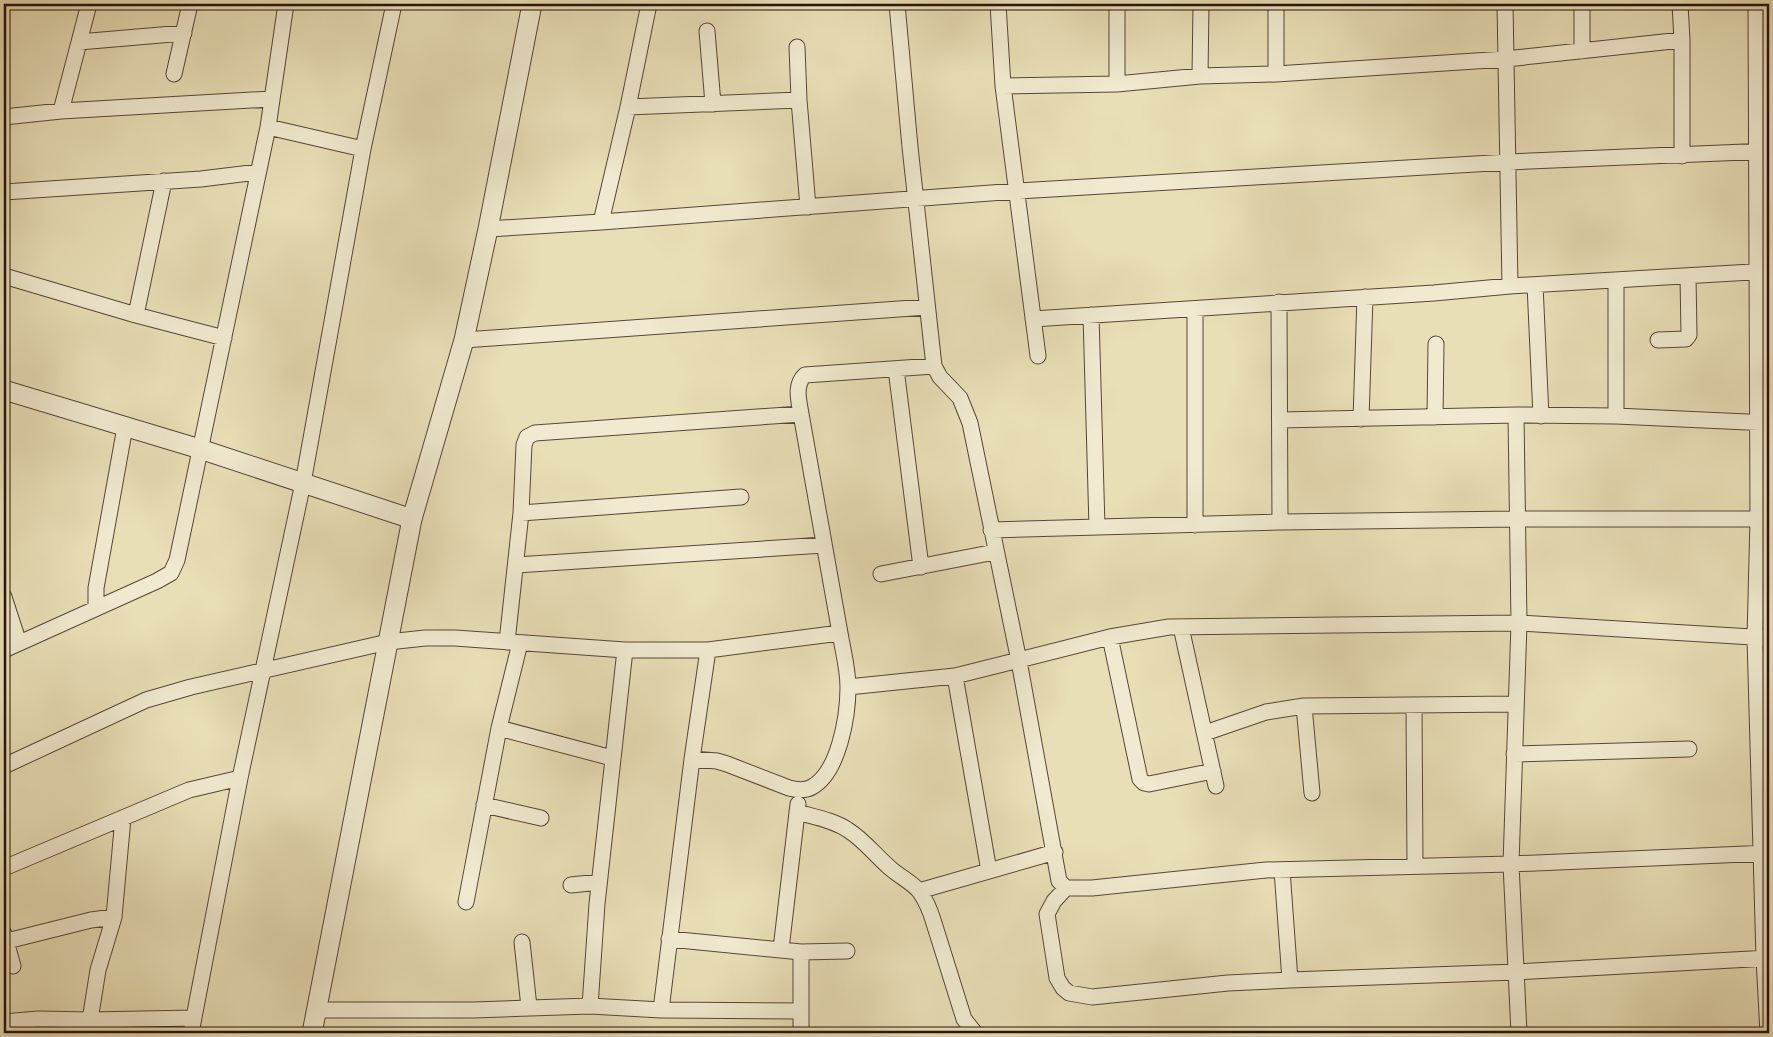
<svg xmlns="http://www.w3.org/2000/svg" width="1773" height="1037" font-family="'Old Standard TT',serif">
	<rect width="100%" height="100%" fill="#e9dfb7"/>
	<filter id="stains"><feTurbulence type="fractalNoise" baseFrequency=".004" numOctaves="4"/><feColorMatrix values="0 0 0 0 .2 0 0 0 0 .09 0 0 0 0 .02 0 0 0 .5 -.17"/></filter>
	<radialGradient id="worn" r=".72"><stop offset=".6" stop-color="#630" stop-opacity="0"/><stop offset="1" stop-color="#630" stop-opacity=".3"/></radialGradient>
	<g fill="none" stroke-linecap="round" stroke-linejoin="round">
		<g stroke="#574638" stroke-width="17">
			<path id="minor" d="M897 4 910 147 934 366 940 377 960 398 970 423 1019 661 1059 881 1066 888H1092L1266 870 1511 864 1769 853
				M998 4 1003 86 1038 356
				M1117 4V84
				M1505 4 1510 286
				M1680 4 1682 40V156
				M1756 4 1758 519 1755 638 1764 958 1768 1033
				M707 31 713 104
				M79 42 184 33
				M797 47 799 100
				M1582 51V4
				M174 74 190 4
				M1276 74V4
				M1200 76 1201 4
				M1003 86 1117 84 1200 76 1276 74 1506 59 1682 40
				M628 107 799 100 808 207
				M61 111 89 4
				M4 117 61 111 271 99
				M268 127 363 149
				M4 192 201 179 258 172
				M601 222 628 107 649 4
				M488 229 601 222 1018 191 1509 162 1769 151
				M4 276 136 315 224 338
				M1616 280V416
				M1535 285 1541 416
				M1279 302 1280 522
				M1195 309V525
				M136 315 164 181
				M1091 315 1097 527
				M1033 319 1434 293 1510 286 1769 271
				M464 340 927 307
				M1658 340 1686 339 1689 335 1688 276
				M896 369 921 567
				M1516 415 1519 623 1511 864 1519 1033
				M1435 417 1436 344
				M1361 419 1365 297
				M1280 420 1516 415 1616 416 1769 423
				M521 513 741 497
				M991 530 1280 522 1516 519H1769
				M516 565 824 545
				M881 574 995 552
				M4 597 19 643
				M96 608V588L125 427
				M1181 627 1216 786
				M1110 637 1140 779 1144 783 1149 784 1213 771
				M507 642 521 513 524 445 527 437 535 433 801 414
				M4 650 157 581 171 573 177 560 268 127 286 4
				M955 676 989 871
				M848 687 955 676 1110 637 1169 627 1519 623 1769 638
				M1304 706 1312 793
				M1414 706 1415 866
				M499 728 612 758
				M1205 733 1266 712 1304 706 1516 704
				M1514 754 1689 749
				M692 759 717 761 727 764 789 788C797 790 805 791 812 787 839 772 848 716 848 687 848 669 843 651 840 633
				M4 766 146 700 191 687 388 642 425 638H455L625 650H708L840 633 801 414C799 401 794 385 805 375L934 366
				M484 805 541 818
				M797 812C814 817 833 820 848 830 864 840 876 856 890 868 900 877 912 882 920 892 926 901 930 910 933 920L964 1019 975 1033
				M4 868 189 790 240 778
				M1282 870 1290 980
				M571 885 599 882
				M1066 888 1054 901 1047 914 1057 978 1063 988 1069 993 1092 997 1228 983 1290 980 1516 972 1769 958
				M919 891 1055 852
				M466 902 499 728 520 643
				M4 934 13 966
				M669 939 801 952 847 951
				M7 941 91 920 114 917
				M522 942 529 1007
				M781 949 798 804
				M801 952V1033
				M590 1006 597 904 625 650
				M317 1010H473L590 1006 661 1010 801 1011
				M661 1010 692 759 708 650
				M90 1020 98 970 114 917 123 818
				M4 1022 38 1019 90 1020 194 1018
				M191 1033 240 778 303 483 363 149 394 4"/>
		</g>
		<g stroke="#574638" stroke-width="21">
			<path id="tertiary" d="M4 390 200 449 412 519
				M312 1033 412 519 464 340 488 229 532 4"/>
		</g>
		<use href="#minor" stroke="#f1ead0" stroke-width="15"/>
		<use href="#tertiary" stroke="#f1ead0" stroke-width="19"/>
	</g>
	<rect width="1773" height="1037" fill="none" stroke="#e9dfb7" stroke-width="20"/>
	<rect x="5" y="5" width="1763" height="1027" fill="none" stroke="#26130d" stroke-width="2.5"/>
	<rect x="10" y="10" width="1753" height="1017" fill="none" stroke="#26130d"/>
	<rect width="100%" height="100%" filter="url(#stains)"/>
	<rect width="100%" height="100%" fill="url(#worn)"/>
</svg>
